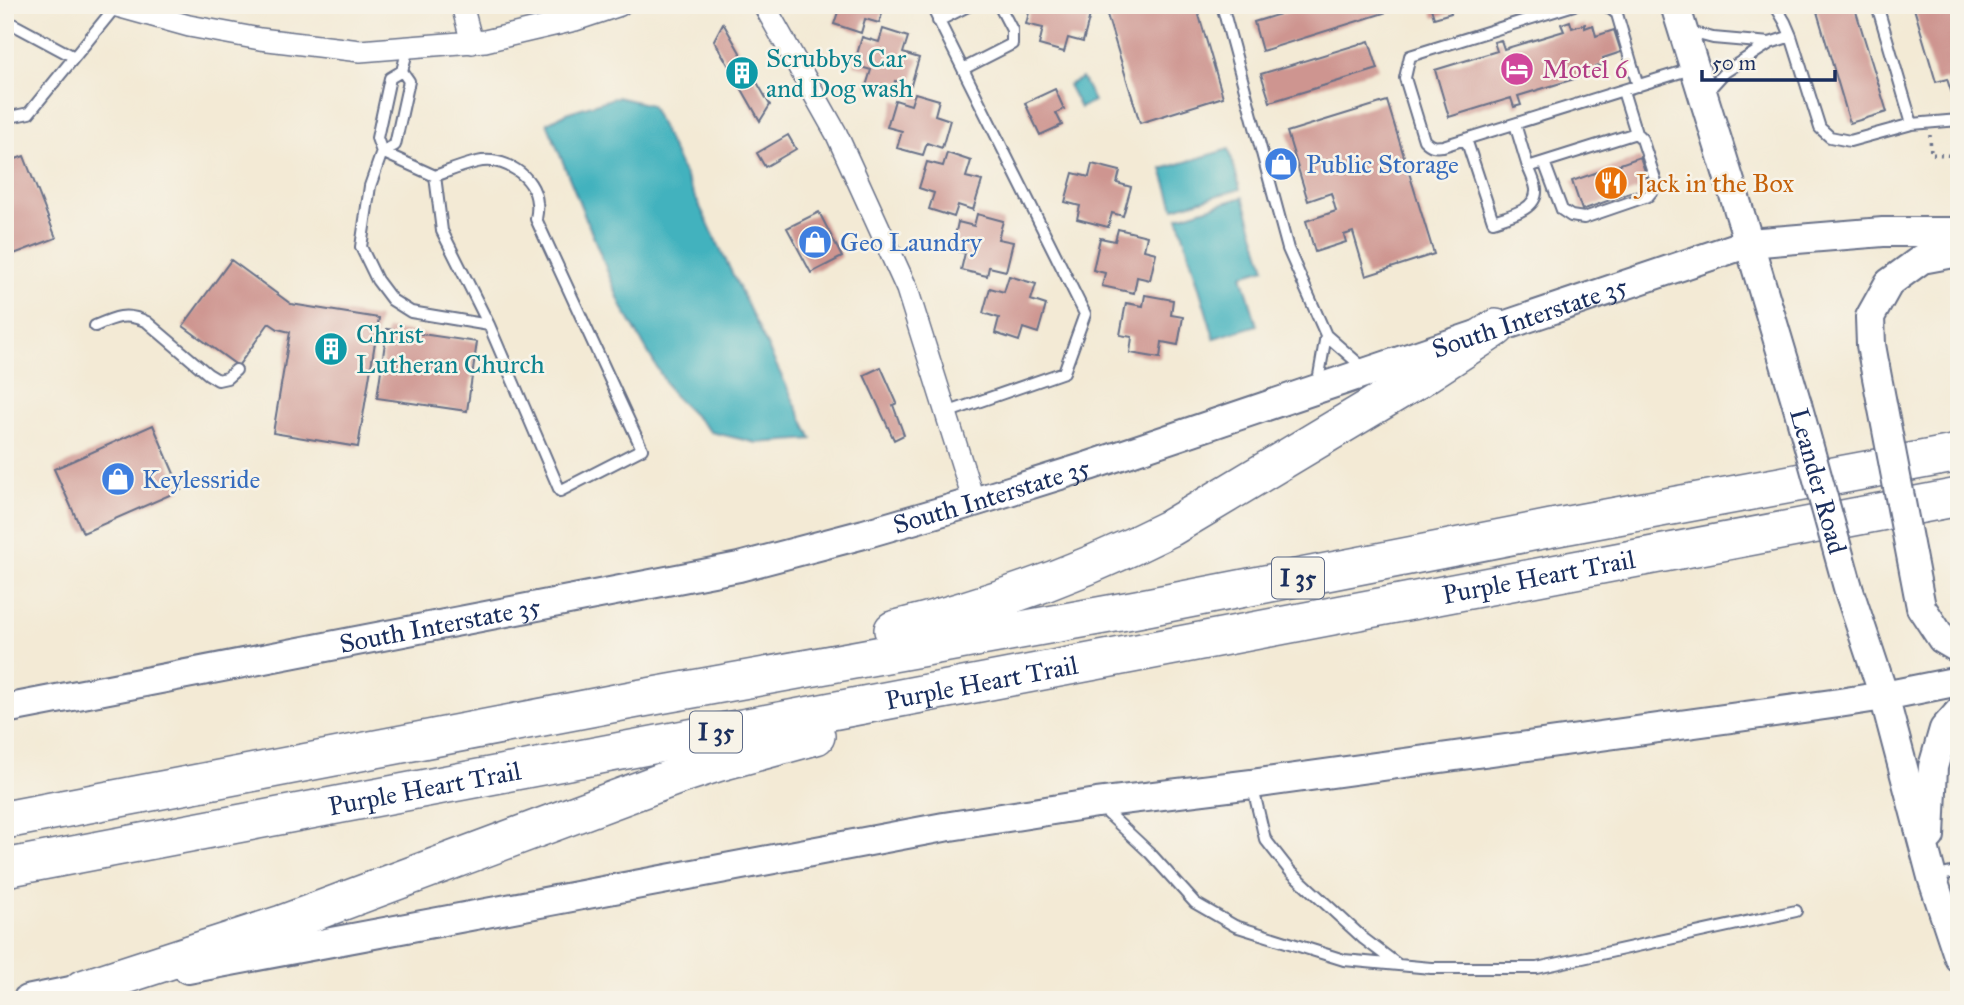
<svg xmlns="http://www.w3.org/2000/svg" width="1964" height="1005" font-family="'IM FELL Great Primer',serif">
	<rect width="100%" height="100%" fill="#f7f3e8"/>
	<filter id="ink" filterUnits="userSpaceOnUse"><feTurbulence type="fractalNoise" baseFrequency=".0143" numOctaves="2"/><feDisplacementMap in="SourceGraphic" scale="14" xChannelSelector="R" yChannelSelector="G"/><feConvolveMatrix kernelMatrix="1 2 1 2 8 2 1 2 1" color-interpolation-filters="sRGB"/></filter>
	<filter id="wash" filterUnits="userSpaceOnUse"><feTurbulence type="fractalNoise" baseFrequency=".00686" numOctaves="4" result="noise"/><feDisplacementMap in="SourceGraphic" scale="28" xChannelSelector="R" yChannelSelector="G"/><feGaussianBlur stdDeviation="1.57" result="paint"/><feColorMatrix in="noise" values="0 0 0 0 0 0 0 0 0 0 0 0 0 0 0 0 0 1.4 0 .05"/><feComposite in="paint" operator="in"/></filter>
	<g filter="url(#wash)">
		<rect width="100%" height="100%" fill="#f3ead5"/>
		<path fill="#43b2be" stroke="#2f708e" stroke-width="2" d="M1082 78 1094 101 1080 108 1068 85Z
			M617 97 651 105 812 439 757 443 711 432 672 394 622 307 547 123 569 112Z
			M1229 149 1240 189 1174 208 1162 169Z
			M1243 197 1265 268 1242 275 1257 325 1214 338 1178 217Z"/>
		<g id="blocks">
			<path fill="#ce9590" d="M829 5H885L879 23 865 19 861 33 834 24 839 9Z
				M1031 5H1075L1074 11 1090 15 1083 42 1068 38 1064 52 1039 45 1043 28 1026 24Z
				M1104 5H1196L1223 97 1140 123Z
				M1310 5H1403V7L1262 51 1254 22Z
				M1430 5H1448L1451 13 1434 18Z
				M1815 5H1854L1887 112 1850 123Z
				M1913 5H1959V92L1952 94 1947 79 1936 82Z
				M1570 21 1572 28 1585 24V28L1593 25 1596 36 1614 30 1621 52 1603 58 1605 65 1595 67 1597 72 1518 96 1521 105 1514 107 1511 98 1449 117 1435 70 1497 51 1494 42 1501 40 1504 49 1564 31 1561 24Z
				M723 23 770 105 760 121 714 40Z
				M883 29 908 37 903 53 919 58 911 85 895 81 892 93 866 86 871 70 854 65 862 37 879 42Z
				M1369 41 1378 69 1270 102 1261 74Z
				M1055 89 1064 109 1056 113 1062 125 1040 135 1025 103Z
				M915 93 939 100 935 115 950 120 942 148 927 143 923 155 897 148 902 131 887 127 895 100 911 105Z
				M1387 101 1434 254 1366 276 1353 232 1344 235 1346 242 1315 252 1306 221 1336 211 1331 193 1308 201 1287 132Z
				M788 135 796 149 765 167 757 153Z
				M947 153 971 161 966 177 982 181 973 210 958 205 954 217 929 209 934 193 919 188 927 162 943 166Z
				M24 156 56 238 14 254 5 230V163Z
				M1640 157 1650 186 1582 210 1572 181Z
				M1092 164 1120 171 1117 183 1131 187 1123 216 1112 213 1108 227 1077 219 1080 206 1065 202 1073 173 1089 177Z
				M819 212 842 257 811 273 787 228Z
				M977 214 1003 221 998 239 1013 242 1006 271 989 267 987 276 961 270 965 253 952 250 958 222 974 226Z
				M1118 229 1147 236 1144 250 1156 253 1150 280 1137 277 1134 293 1102 286 1105 273 1093 270 1100 238 1115 241Z
				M231 260 291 304 379 318 358 447 273 433 290 332 278 329 269 323 238 366 183 326Z
				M1009 276 1036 284 1031 300 1046 305 1038 333 1023 328 1019 341 995 333 999 318 983 313 990 288 1004 292Z
				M1145 295 1173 300 1171 315 1183 317 1178 345 1162 342 1160 358 1130 353 1132 337 1120 335 1126 303 1143 306Z
				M387 329 477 342 467 411 377 398Z
				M881 367 897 403 893 405 904 435 894 440 864 375Z
				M153 425 181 490 83 533 54 469Z"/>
		</g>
	</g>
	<g filter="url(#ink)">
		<use href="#blocks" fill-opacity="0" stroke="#677088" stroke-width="2"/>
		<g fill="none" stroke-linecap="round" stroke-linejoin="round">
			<g stroke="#677088" stroke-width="14">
				<path id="service" d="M931 5 1085 314 1064 372 946 413
					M1222 5 1288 249 1326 335
					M1574 5 1410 56 1405 78 1424 140C1431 147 1434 147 1443 146L1694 68
					M1606 5 1617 14 1638 86
					M1775 5 1785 22 1791 36
					M5 20 74 57
					M938 21 970 5
					M1686 31 1713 38 1770 43
					M408 48 402 71 390 78 377 138 382 152 370 186 361 247 377 280 392 300 411 312 489 325
					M963 69 1012 44V30L999 5
					M1705 94 1725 72 1770 43 1791 36 1820 128 1830 137 1850 141 1912 124 1877 5
					M5 118 29 113 116 6
					M1515 124 1528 167 1636 133 1623 91
					M1912 124 1959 120
					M1466 139 1493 221C1508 216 1538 210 1536 189 1535 182 1531 174 1528 167
					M382 152 435 176C449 171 463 165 477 162 503 156 535 175 537 203 538 208 537 214 536 219L642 449 560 491 489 325 442 231 435 176
					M382 152 395 145 409 81 402 71
					M1544 162 1562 210 1571 216 1584 218 1648 196 1657 185 1642 139 1636 133
					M95 326C115 317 126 312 147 322L208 374 218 380 227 378 236 370
					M1317 387 1326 335 1366 370
					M1252 784 1265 839 1290 871 1364 939 1397 964
					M1101 807 1150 853 1195 903 1235 926 1344 960 1431 968H1537L1796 911
					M1934 877 1959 871"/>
			</g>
			<g stroke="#677088" stroke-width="24">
				<path id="minor" d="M113 5 189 26 260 39 360 51 485 41 575 20 620 5
					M462 5 472 43
					M764 5 836 133 907 289 974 502"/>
			</g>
			<g stroke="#677088" stroke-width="32">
				<g id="secondary">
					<path d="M1675 5 1749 243 1797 404"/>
					<path d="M1875 367 1871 345 1870 317 1889 283 1922 259 1959 252"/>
					<path d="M1849 591 1884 696 1932 877 1959 958"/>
					<path d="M1921 607 1942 639 1959 649"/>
					<path id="s1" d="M5 709 739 567 864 534 974 502 1089 466 1749 243 1883 232H1959"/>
					<path d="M1930 836 1933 767 1944 729 1959 712"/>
					<path d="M188 969 944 827 1097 803 1252 784 1839 703 1884 696 1959 681"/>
					<path d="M27 1000 100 985"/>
				</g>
			</g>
			<g stroke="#677088" stroke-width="40">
				<g id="motorway">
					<path d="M893 630C989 606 1081 573 1170 528L1415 381 1496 328"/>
					<path d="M5 820 637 699 1137 609 1552 528 1959 453"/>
					<path id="s2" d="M5 868 1959 497"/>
					<path d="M82 989 282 924 680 775 717 763 816 736"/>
				</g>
			</g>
			<path stroke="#677088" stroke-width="3.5" stroke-dasharray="2 5" stroke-linecap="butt" d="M1930 135 1931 154 1959 156"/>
			<use href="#service" stroke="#fff" stroke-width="10"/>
			<use href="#minor" stroke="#fff" stroke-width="21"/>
			<use href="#secondary" stroke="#fff" stroke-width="28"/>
			<use href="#motorway" stroke="#fff" stroke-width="37"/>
			<g stroke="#677088" stroke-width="32" stroke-linecap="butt">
				<g id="secondary-bridge">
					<path d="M1875 367 1921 607"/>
					<path id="s3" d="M1797 404 1849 591"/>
				</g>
			</g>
			<use href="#secondary-bridge" stroke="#fff" stroke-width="28"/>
		</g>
	</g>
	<defs>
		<g id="hotel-disc" transform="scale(1.75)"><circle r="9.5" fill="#d1479c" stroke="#f7f3e8"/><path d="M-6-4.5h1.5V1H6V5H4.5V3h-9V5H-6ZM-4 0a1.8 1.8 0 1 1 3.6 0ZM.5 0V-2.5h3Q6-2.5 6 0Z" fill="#fff"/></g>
		<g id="building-disc" transform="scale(1.75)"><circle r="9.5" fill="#0f9aa8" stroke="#f7f3e8"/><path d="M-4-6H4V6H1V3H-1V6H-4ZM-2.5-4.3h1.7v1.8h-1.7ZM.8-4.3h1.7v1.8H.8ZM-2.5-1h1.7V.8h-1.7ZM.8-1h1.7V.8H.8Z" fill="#fff"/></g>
		<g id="shop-disc" transform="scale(1.75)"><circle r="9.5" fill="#3f7fe0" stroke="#f7f3e8"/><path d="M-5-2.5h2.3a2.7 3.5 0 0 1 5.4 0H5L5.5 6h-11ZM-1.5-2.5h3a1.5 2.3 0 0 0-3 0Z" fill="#fff"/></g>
		<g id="restaurant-disc" transform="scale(1.75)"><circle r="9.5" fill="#e8710a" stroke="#f7f3e8"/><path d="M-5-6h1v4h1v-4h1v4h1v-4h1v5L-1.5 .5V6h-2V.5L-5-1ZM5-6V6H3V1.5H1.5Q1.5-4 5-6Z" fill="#fff"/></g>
	</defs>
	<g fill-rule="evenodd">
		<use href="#hotel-disc" x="1517" y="69"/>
		<use href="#building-disc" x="742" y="73"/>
		<use href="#shop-disc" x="1281" y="164"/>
		<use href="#restaurant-disc" x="1611" y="183"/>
		<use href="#shop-disc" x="815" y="242"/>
		<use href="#building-disc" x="331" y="349"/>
		<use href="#shop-disc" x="118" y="479"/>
	</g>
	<g text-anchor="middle" stroke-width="5" stroke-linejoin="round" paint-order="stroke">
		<g fill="#f7f3e8" stroke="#5d6a87" stroke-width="2">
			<rect x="1272" y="557.5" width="52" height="41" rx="5"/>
			<rect x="690" y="711.5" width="52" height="41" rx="5"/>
		</g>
		<g font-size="24" font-weight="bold" fill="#1b2f5e">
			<text x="1298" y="586">I 35</text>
			<text x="716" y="740">I 35</text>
		</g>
		<g font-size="26" fill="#0d838f" stroke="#f7f3e8" text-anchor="start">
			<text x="766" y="67">Scrubbys Car<tspan x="766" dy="30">and Dog wash</tspan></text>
			<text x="356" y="343">Christ<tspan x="356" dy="30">Lutheran Church</tspan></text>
		</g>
		<g font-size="26" fill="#b23c85" stroke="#f7f3e8" text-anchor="start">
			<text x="1542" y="78">Motel 6</text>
		</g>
		<g font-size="26" fill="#366cbe" stroke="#f7f3e8" text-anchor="start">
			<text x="1306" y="173">Public Storage</text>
			<text x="840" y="251">Geo Laundry</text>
			<text x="142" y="488">Keylessride</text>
		</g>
		<g font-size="26" fill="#c56008" stroke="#f7f3e8" text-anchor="start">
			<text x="1636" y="192">Jack in the Box</text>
		</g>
		<g font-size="26" fill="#1b2f5e" stroke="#f7f3e8">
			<text dy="9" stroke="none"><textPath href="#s1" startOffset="1577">South Interstate 35</textPath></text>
			<text dy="9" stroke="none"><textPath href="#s3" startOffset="80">Leander Road</textPath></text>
			<text dy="9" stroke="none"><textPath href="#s1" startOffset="1010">South Interstate 35</textPath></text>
			<text dy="9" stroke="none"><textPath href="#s2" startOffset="1561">Purple Heart Trail</textPath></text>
			<text dy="9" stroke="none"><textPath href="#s1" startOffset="443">South Interstate 35</textPath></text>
			<text dy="9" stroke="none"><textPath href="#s2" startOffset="994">Purple Heart Trail</textPath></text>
			<text dy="9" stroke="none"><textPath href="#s2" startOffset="427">Purple Heart Trail</textPath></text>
		</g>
	</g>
	<rect width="1964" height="1005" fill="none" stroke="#f7f3e8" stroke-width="28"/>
	<path d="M1702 70v10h133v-10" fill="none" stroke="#1b2f5e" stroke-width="3.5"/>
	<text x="1712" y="70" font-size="21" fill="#1b2f5e" stroke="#f7f3e8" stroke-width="5" paint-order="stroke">50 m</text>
</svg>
